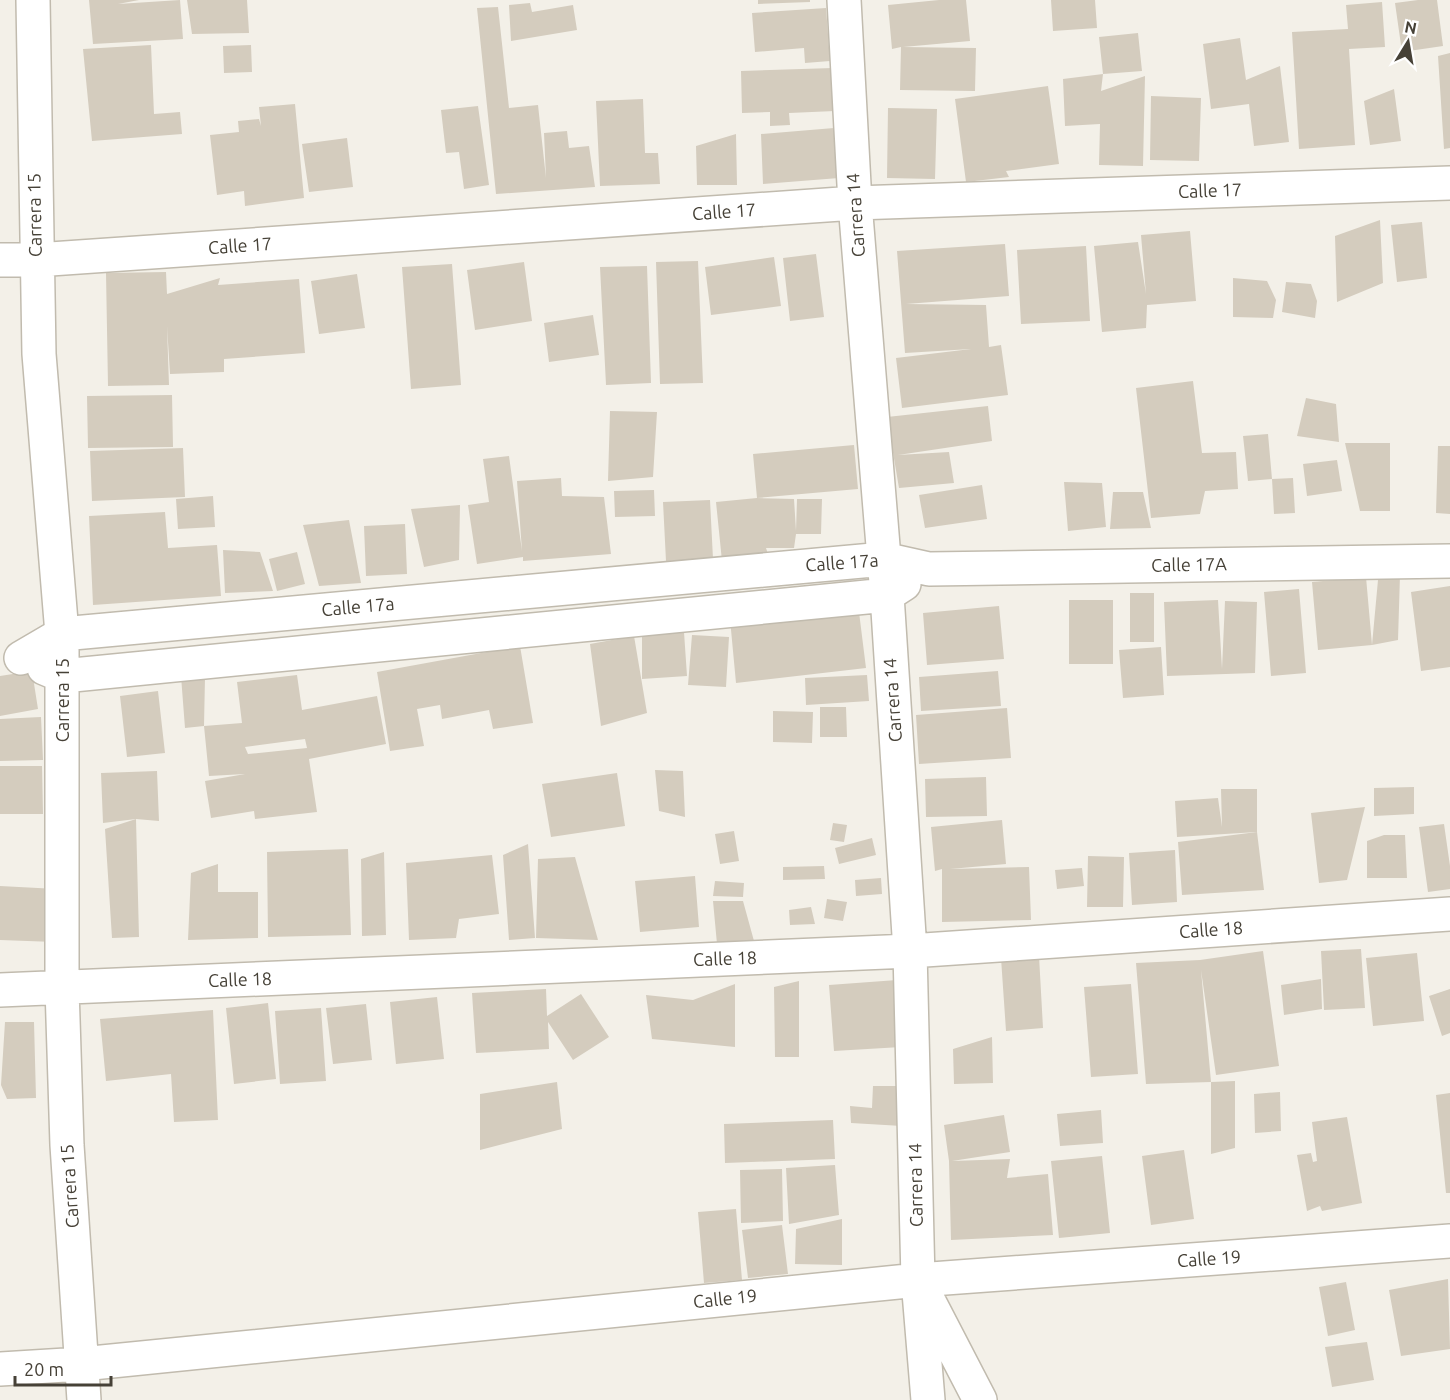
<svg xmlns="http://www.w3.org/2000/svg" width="1450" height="1400" font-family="Ubuntu,sans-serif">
	<rect width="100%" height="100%" fill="#f3f0e8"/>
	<path fill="#d4ccbe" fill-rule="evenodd" d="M89 0H139L118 4 180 0 183 39 93 44Z
		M187 0H247L249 33 192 34Z
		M758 0H810V2L758 4Z
		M939 0H966L970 41 903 47 976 48 975 91 900 90 901 47 892 49 888 5Z
		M1051 0H1095L1097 28 1053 31Z
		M1418 0H1437L1443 46 1402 52 1395 3Z
		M1382 2 1385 47 1349 49 1355 145 1299 149 1292 32 1348 29 1346 5Z
		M530 3 532 12 573 5 577 30 511 41 509 5Z
		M498 7 509 108 538 105 546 178 544 133 567 131 569 148 589 146 595 187 496 194 477 8Z
		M826 8 830 61 805 63 804 48 755 52 752 13Z
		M1138 33 1142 71 1103 74 1099 37Z
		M1240 38 1246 80 1280 66 1289 142 1254 146 1249 104 1211 109 1203 44Z
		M151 45 154 114 180 112 182 134 92 141 83 49Z
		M251 45 252 72 224 73 223 46Z
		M1450 53V148L1444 149 1438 56Z
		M833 68 835 111 789 113 790 125 770 126V112L742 113 741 71Z
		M1103 74 1101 91 1145 76 1143 166 1099 165 1100 124 1065 126 1063 79Z
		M1048 86 1059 164 1006 171 1009 177 966 182 955 99Z
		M1394 89 1401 141 1370 145 1364 101Z
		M1151 96 1201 98 1199 161 1150 160Z
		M643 99 645 153H658L660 184 600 186 596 101Z
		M295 104 304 198 245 206 244 191 217 195 210 135 239 132 238 121 259 119 261 126 259 107Z
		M478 106 489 185 464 189 459 152 446 153 441 110Z
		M888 108 937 109 935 179 887 178Z
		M834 128 839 178 763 184 761 134Z
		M736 134 737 185H697L696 146Z
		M347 138 353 187 309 192 302 144Z
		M1380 220 1383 283 1337 302 1335 236Z
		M1422 222 1427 278 1397 282 1391 225Z
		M1190 231 1196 301 1147 305 1146 328 1102 332 1094 246 1138 242 1146 294 1141 235Z
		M1005 244 1009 296 906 304 986 305 989 347 1001 345 1008 395 902 408 896 358 971 349 905 353 897 251Z
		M1086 246 1090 321 1021 324 1017 250Z
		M816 254 824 317 790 321 783 258Z
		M774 257 781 306 711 315 705 267Z
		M698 261 703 383 660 384 656 262Z
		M524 262 532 321 475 330 467 270Z
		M452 264 461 385 411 389 402 267Z
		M647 266 651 383 606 385 600 267Z
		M166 272 167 294 220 278 218 285 299 279 305 353 224 359V372L170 374 167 326 169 385 108 386 106 273Z
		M357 274 365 328 319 334 311 281Z
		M1233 278 1267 281 1276 300 1273 318 1233 317Z
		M1286 282 1311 284 1317 301 1315 318 1282 312Z
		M593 315 599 355 549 362 544 323Z
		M1193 381 1202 453 1236 452 1238 489 1205 491 1200 514 1151 518 1136 388Z
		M172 395 173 447 88 448 87 396Z
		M1306 398 1336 404 1339 442 1297 436Z
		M988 406 992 441 898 455 949 452 954 483 899 488 887 417Z
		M610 411 657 412 653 477 608 481Z
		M1268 434 1272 479 1293 478 1295 513 1274 514 1272 479 1248 481 1243 436Z
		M1345 443H1390V511H1360Z
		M854 445 858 489 757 498 794 499 796 531 797 499H822L821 534H796L794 548H766L769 557 722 561 716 502 757 498 753 454Z
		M1438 446H1450V514L1436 513Z
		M183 448 185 497 92 501 90 451Z
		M509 456 522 551 517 481 561 478 562 496 604 497 611 554 523 561V557L477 564 468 505 489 502 483 459Z
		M1337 460 1342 491 1307 496 1303 464Z
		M1064 482 1102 483 1106 527 1068 531Z
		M982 485 987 519 925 528 919 495Z
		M654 490 655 516 615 517 614 491Z
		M1113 492H1143L1151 528 1110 529Z
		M213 496 215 527 178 529 176 499Z
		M710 500 713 559 666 561 663 502Z
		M460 505 459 560 424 567 411 509Z
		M165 512 168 548 217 545 221 596 93 605 89 516Z
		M349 520 361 583 319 586 303 525Z
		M405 524 407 574 366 576 364 526Z
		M223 550 260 552 273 591 225 593Z
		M297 552 305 584 277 591 269 559Z
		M1400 575 1398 640 1372 645 1318 650 1312 582 1366 577 1372 645 1378 580Z
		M1450 586V667L1421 671 1411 592Z
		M1299 589 1306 673 1271 676 1264 592Z
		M1130 593H1154V642H1130Z
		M1069 600H1113V664H1069Z
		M1218 600 1222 669 1225 601 1257 602 1255 673 1167 676 1164 602Z
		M858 604 866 668 736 683 730 619Z
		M999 606 1004 659 927 665 923 613Z
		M684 632 687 676 642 679V635Z
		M692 635 729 637 726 687 688 685Z
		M634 636 647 713 601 726 590 644Z
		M520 646 533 723 493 729 489 710 442 719 440 705 417 709 424 746 390 751 377 672Z
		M1161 647 1164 695 1123 698 1119 650Z
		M32 671 38 709 0 716V676Z
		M998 671 1001 706 921 711 919 677Z
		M297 675 302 710 377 696 386 744 309 759 317 812 255 819 254 811 211 818 205 781 245 774 209 776 204 726 185 728 181 676 205 677 204 726 242 723 237 682ZM305 739 307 748 248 754 245 747Z
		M867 675 869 701 806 705 805 678Z
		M158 691 165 753 127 757 120 696Z
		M820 707H846L847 737H820Z
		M1007 708 1011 758 919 764 916 715Z
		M773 711 813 712 812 743 773 742Z
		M41 717 43 760 0 761V719Z
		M0 766H42L43 814H0Z
		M655 770 683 771 685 817 659 811Z
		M157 771 159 821 136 819 139 937 112 938 105 829 136 819 103 823 101 773Z
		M617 773 625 826 551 837 542 784Z
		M986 777 987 816 926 817 925 779Z
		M1414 787V814L1374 816V788Z
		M1221 789H1257V832L1177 837 1175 801 1218 798 1222 827Z
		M1365 807 1347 880 1319 883 1311 813Z
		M1002 820 1006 864 950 869 1029 867 1031 920 942 922V869L935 871 931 827Z
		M833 823 847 825 844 842 830 840Z
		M1444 824 1450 866V889L1428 892 1419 827Z
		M734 831 739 861 720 864 715 834Z
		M1257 832 1264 890 1182 895 1178 842Z
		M1384 835H1405L1407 878H1367V841Z
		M872 838 876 855 839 864 835 848Z
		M528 844 535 938 509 940 503 855Z
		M348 849 351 935 268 937 267 852Z
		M1175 850 1177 902 1132 905 1129 853Z
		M384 852 386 935 362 936 361 859Z
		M492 855 499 914 459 919 456 938 409 940 406 863Z
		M1088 856 1124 857 1123 907H1087Z
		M575 857 598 940 536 938 538 859Z
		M218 864V892H258V938L188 940 191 873Z
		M824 866 825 879 783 880V867Z
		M1082 868 1084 886 1057 889 1055 870Z
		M695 876 699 927 640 932 635 881Z
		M881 878 882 894 856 896 855 880Z
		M715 881 744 883 743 897 713 896Z
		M0 886 57 889 55 942 0 940Z
		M827 899 847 902 843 921 824 918Z
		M713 901H743L754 941 717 944Z
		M811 907 815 924 790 925 789 910Z
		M1361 949 1365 1008 1324 1010 1321 951Z
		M1263 951 1279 1066 1216 1075 1201 970 1211 1082 1235 1081V1148L1211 1154V1082L1146 1084 1136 963 1200 960Z
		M1417 953 1424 1021 1373 1026 1366 958Z
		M1039 956 1043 1028 1006 1031 1001 958Z
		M1321 979 1322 1009 1284 1015 1281 985Z
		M897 980 901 1047 834 1051 829 985Z
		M799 981V1057H775L774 987Z
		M735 984V1047L652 1039 646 995 693 1000Z
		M1131 984 1138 1074 1091 1077 1084 987Z
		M546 989 547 1016 581 994 609 1037 573 1060 548 1022 549 1049 476 1053 472 993Z
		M1450 989V1033L1442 1036 1429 996Z
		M437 997 444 1059 396 1064 390 1002Z
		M268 1003 276 1079 234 1084 226 1008Z
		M366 1004 372 1060 333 1064 326 1008Z
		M321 1008 326 1081 280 1084 275 1011Z
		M213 1010 218 1120 174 1122 171 1074 106 1081 100 1019Z
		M5 1022H34L36 1098 7 1099 1 1085Z
		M992 1037 993 1083 954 1084 953 1049Z
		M557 1082 562 1129 480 1150V1094Z
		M873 1086H897L902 1126 851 1123 850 1106 872 1108Z
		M1280 1092 1281 1131 1255 1133 1254 1094Z
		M1450 1093V1193H1446L1436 1095Z
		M1101 1110 1103 1143 1060 1146 1057 1114Z
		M1004 1115 1010 1152 952 1161 1010 1159 1007 1178 1048 1174 1053 1235 951 1240 949 1161 944 1125Z
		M1347 1117 1362 1203 1322 1211 1320 1206 1307 1211 1297 1155 1311 1153 1313 1162 1317 1161 1312 1122Z
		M833 1120 835 1159 725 1163 724 1124Z
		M1184 1150 1194 1219 1151 1225 1142 1156Z
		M1102 1156 1110 1233 1059 1238 1051 1161Z
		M835 1165 839 1215 789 1224 786 1168Z
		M782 1169 783 1221 741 1223 740 1170Z
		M736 1209 742 1280 704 1283 698 1212Z
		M842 1219V1265L795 1264 796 1229Z
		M782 1225 788 1274 748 1278 742 1230Z
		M1448 1279 1450 1349 1401 1356 1389 1290Z
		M1346 1282 1355 1330 1328 1336 1319 1287Z
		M1367 1342 1374 1380 1332 1387 1325 1347Z"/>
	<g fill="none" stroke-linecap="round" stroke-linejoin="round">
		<g stroke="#c1bbae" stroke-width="36">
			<path id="minor" d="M33 0 39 354 62 634V988L67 1145 84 1400
				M844 0 855 203 887 595 910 951 918 1280 928 1400
				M0 260H36L855 203 1450 183
				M21 658 62 634 884 559 929 569 1450 561
				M44 668 63 676 887 595 904 584
				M0 990 910 951 1450 914
				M924 1292 980 1400
				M0 1369 82 1364 918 1280 1450 1241"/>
		</g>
		<use href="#minor" stroke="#fff" stroke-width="33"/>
	</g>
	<g text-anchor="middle" stroke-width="4.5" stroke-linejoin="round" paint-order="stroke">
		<g font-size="18" fill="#464137" stroke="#fff">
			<text transform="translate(1210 191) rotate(-2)" y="6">Calle 17</text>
			<text transform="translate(724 212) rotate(-4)" y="6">Calle 17</text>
			<text transform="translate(35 215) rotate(-91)" y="6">Carrera 15</text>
			<text transform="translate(856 215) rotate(-94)" y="6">Carrera 14</text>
			<text transform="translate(240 246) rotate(-4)" y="6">Calle 17</text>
			<text transform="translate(842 563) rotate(-4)" y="6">Calle 17a</text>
			<text transform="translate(1189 565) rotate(-1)" y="6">Calle 17A</text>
			<text transform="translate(358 607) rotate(-5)" y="6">Calle 17a</text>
			<text transform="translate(63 700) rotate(-90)" y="6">Carrera 15</text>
			<text transform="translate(893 700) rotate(-94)" y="6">Carrera 14</text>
			<text transform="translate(1211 930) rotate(-4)" y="6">Calle 18</text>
			<text transform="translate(725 959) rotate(-2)" y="6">Calle 18</text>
			<text transform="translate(240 980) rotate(-2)" y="6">Calle 18</text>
			<text transform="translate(916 1185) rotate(-91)" y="6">Carrera 14</text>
			<text transform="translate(70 1186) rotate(-94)" y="6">Carrera 15</text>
			<text transform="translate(1209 1259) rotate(-4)" y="6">Calle 19</text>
			<text transform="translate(725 1299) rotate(-6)" y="6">Calle 19</text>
		</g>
	</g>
	<g transform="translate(1408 42) rotate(11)" stroke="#ffffff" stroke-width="4.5" paint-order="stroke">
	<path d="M0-4.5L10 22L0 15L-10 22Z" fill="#464137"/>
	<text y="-9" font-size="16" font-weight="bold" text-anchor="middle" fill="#464137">N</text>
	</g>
	<path d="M15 1376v9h96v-9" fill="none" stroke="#464137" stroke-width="3"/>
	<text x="24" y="1376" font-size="18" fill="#464137" stroke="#ffffff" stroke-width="4.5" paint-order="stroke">20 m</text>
</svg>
